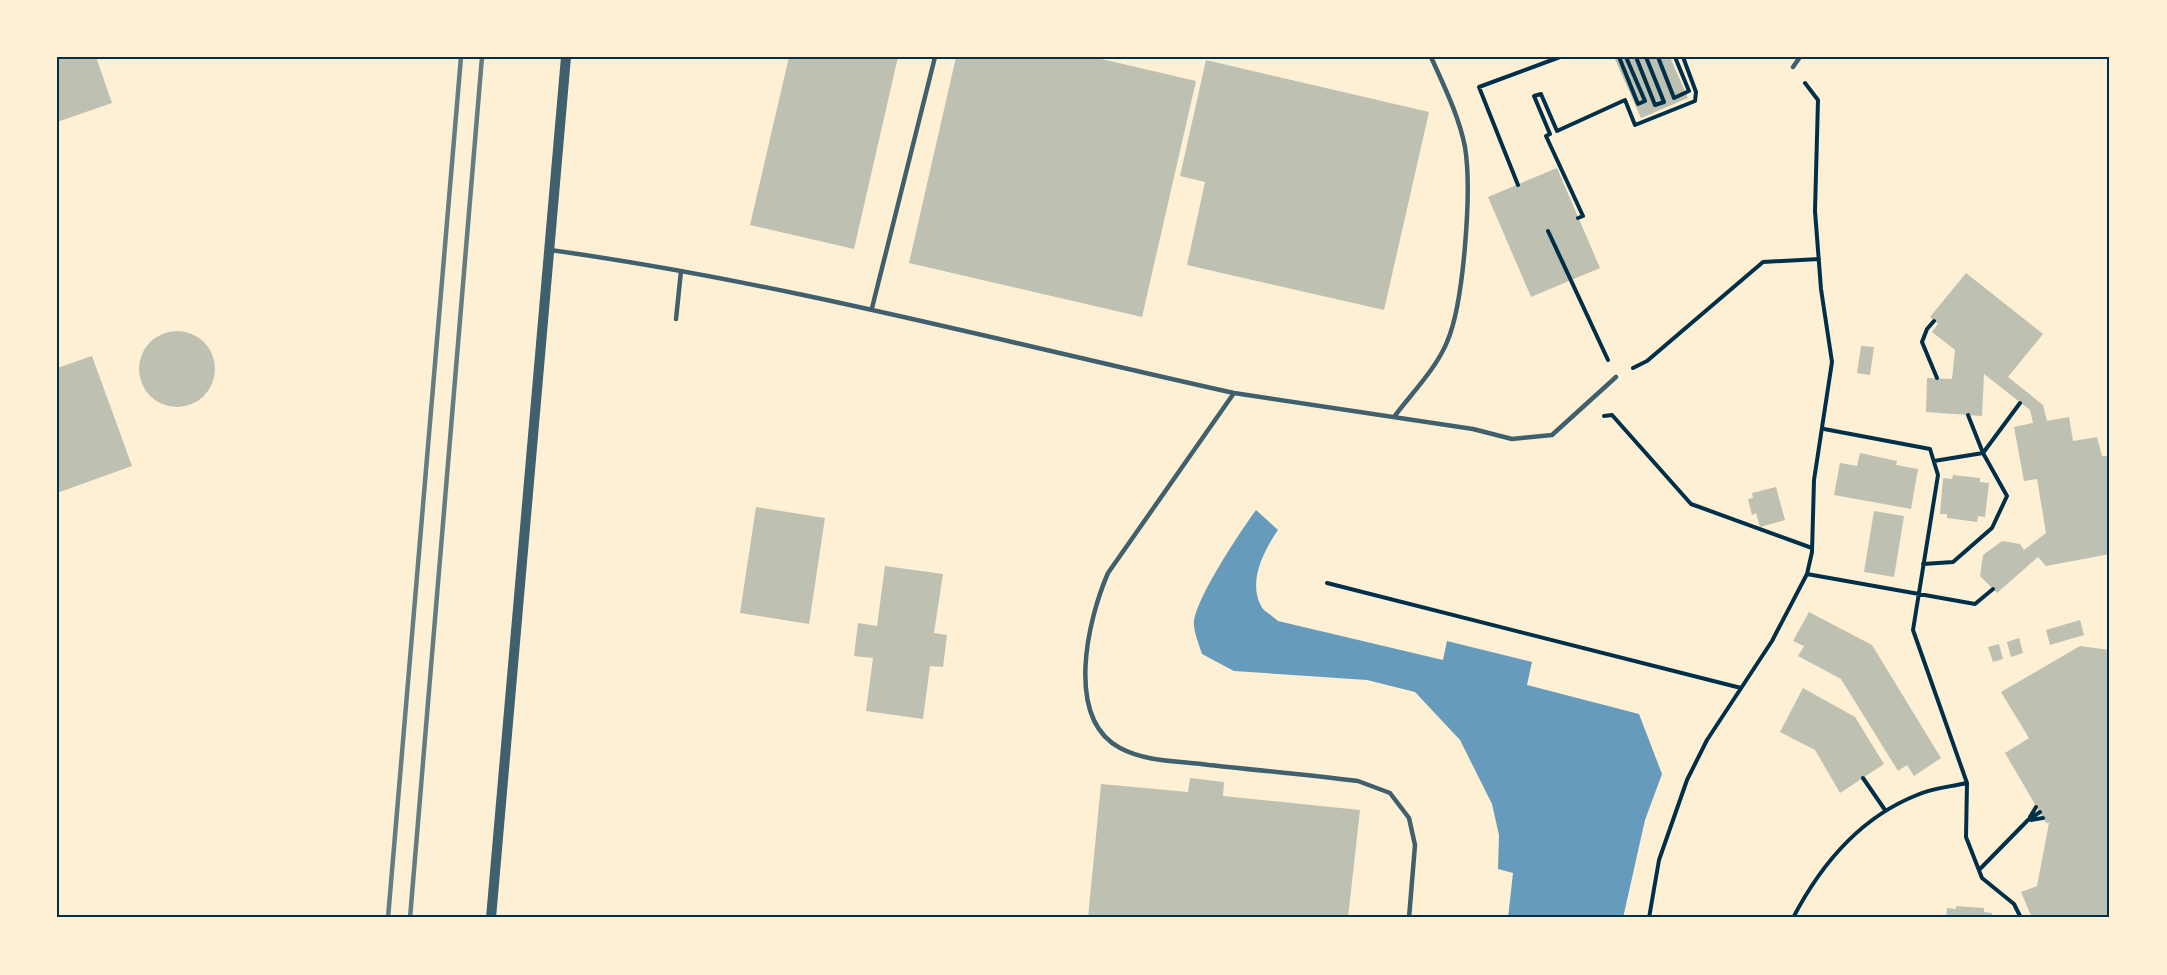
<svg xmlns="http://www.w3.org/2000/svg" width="2167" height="975" font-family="Raleway,sans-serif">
	<rect width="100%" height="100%" fill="#fdf0d5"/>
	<path fill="#669bbc" d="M1256 510 1278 530C1264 550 1246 584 1263 609 1267 613 1274 617 1278 621L1443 660 1447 641 1532 662 1527 685 1639 714 1662 774 1645 820 1623 918H1508L1513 873 1498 869 1499 835 1492 804 1460 740 1415 692 1367 680 1234 671 1202 654C1199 645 1195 635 1194 626 1191 605 1242 529 1256 510Z"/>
	<path fill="#bec0b2" d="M57 57H96L112 103 57 122Z
		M789 57H898L854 249 750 225Z
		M956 57H1093L1196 81 1142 317 909 263Z
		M1614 57H1670L1688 98 1641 118Z
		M1206 60 1429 112 1384 310 1187 265 1205 182 1180 176Z
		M1557 168 1600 268 1531 297 1488 197Z
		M1966 273 2043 334 2008 377 2043 405 2047 421 2069 417 2073 441 2097 437 2102 456H2110V554L2046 566 2038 557 1997 593 1980 576 1983 555 2002 541 2020 544 2024 550 2046 533 2037 479 2024 481 2014 427 2033 423 2030 410 1984 374 1982 416 1926 412 1927 378 1952 379 1955 350 1932 332 1938 324 1930 317Z
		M139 369a38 38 0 1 1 76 0a38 38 0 1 1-76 0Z
		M1861 346 1874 347 1870 375 1857 373Z
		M92 356 132 466 57 493V368Z
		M1860 453 1897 461 1896 465 1918 469 1911 509 1834 495 1840 463 1857 466Z
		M1953 475 1980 478V482L1989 483 1985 517 1978 516 1977 522 1947 518V514H1940L1943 478 1952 479Z
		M1776 487 1785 520 1760 527 1756 513 1752 515 1748 499 1753 498 1752 493Z
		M756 507 825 518 809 624 740 613Z
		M1874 511 1904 516 1894 577 1864 572Z
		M885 566 943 574 934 633 947 635 943 667 930 666 923 719 866 711 873 658 854 656 858 623 877 626Z
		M1809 612 1872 645 1941 758 1914 776 1907 765 1898 771 1841 679 1798 656 1804 646 1793 641Z
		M2080 620 2084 635 2050 645 2046 630Z
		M2019 638 2023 653 2011 657 2007 642Z
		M1999 644 2003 659 1993 662 1988 647Z
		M2080 646 2110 650V918H2032L2021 892 2037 886 2049 823H2046L2005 753 2029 738 2001 692Z
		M1803 688 1855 717 1884 764 1840 793 1815 750 1780 732Z
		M1190 778 1224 782 1223 796 1360 810 1348 918H1088L1101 784 1188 792Z
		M1956 906 1984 908V912L1992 913V918H1946L1947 908 1956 909Z"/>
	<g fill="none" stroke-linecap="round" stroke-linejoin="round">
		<path stroke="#003049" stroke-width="4" d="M1619 57 1638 104 1645 101 1626 57
			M1636 57 1655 105 1664 102 1646 57
			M1658 57 1674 98 1689 91 1675 57
			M1518 185 1479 87 1560 57
			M1578 218 1583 216 1546 136 1550 134 1534 96 1541 94 1557 131 1625 100 1635 125 1695 101 1696 92 1683 57
			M1548 231 1608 360
			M1934 321 1927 329 1922 342 1937 378
			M1633 368 1647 361 1763 262 1819 259
			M1604 416 1612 415 1691 504 1812 548
			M1824 429 1930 449 1938 475 1913 630 1967 783 1966 837 1982 878 2014 904 2021 918
			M1934 461 1983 453 2020 403
			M1923 564 1953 562 1992 528 2007 496 1983 453 1968 415
			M1807 574 1975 604 1993 589
			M1327 583 1741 688
			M1863 778 1885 810
			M2030 817 2036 807
			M2031 820 2043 818
			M1979 870 2028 820 2040 812
			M1649 918 1659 860 1687 780 1707 740 1772 641 1807 574 1812 552 1814 480 1832 362 1821 289 1815 211 1818 100 1805 83
			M1793 918C1821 864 1859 818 1917 795 1932 788 1950 787 1966 783"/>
		<path stroke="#3f606c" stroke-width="4.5" d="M1793 67 1800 57
			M550 250C782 282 1007 343 1234 393L1108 573C1088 619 1064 718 1120 748 1146 762 1180 761 1209 765 1258 770 1308 775 1358 781L1390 793 1409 818 1415 845 1409 918
			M872 308 935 57
			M676 319 681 271
			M1234 393 1473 429 1512 439 1552 435 1616 377
			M1394 417C1411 394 1436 369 1447 342 1464 303 1472 190 1465 147 1459 116 1444 86 1431 57"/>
		<path stroke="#3f606c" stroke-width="10" d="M491 918 566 57"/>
		<path stroke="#657d81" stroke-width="4.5" d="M388 918 461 57
			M410 918 482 57"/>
	</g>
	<rect width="2167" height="975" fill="none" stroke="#fdf0d5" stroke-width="117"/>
	<rect x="58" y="58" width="2050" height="858" fill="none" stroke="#003049" stroke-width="2"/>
</svg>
